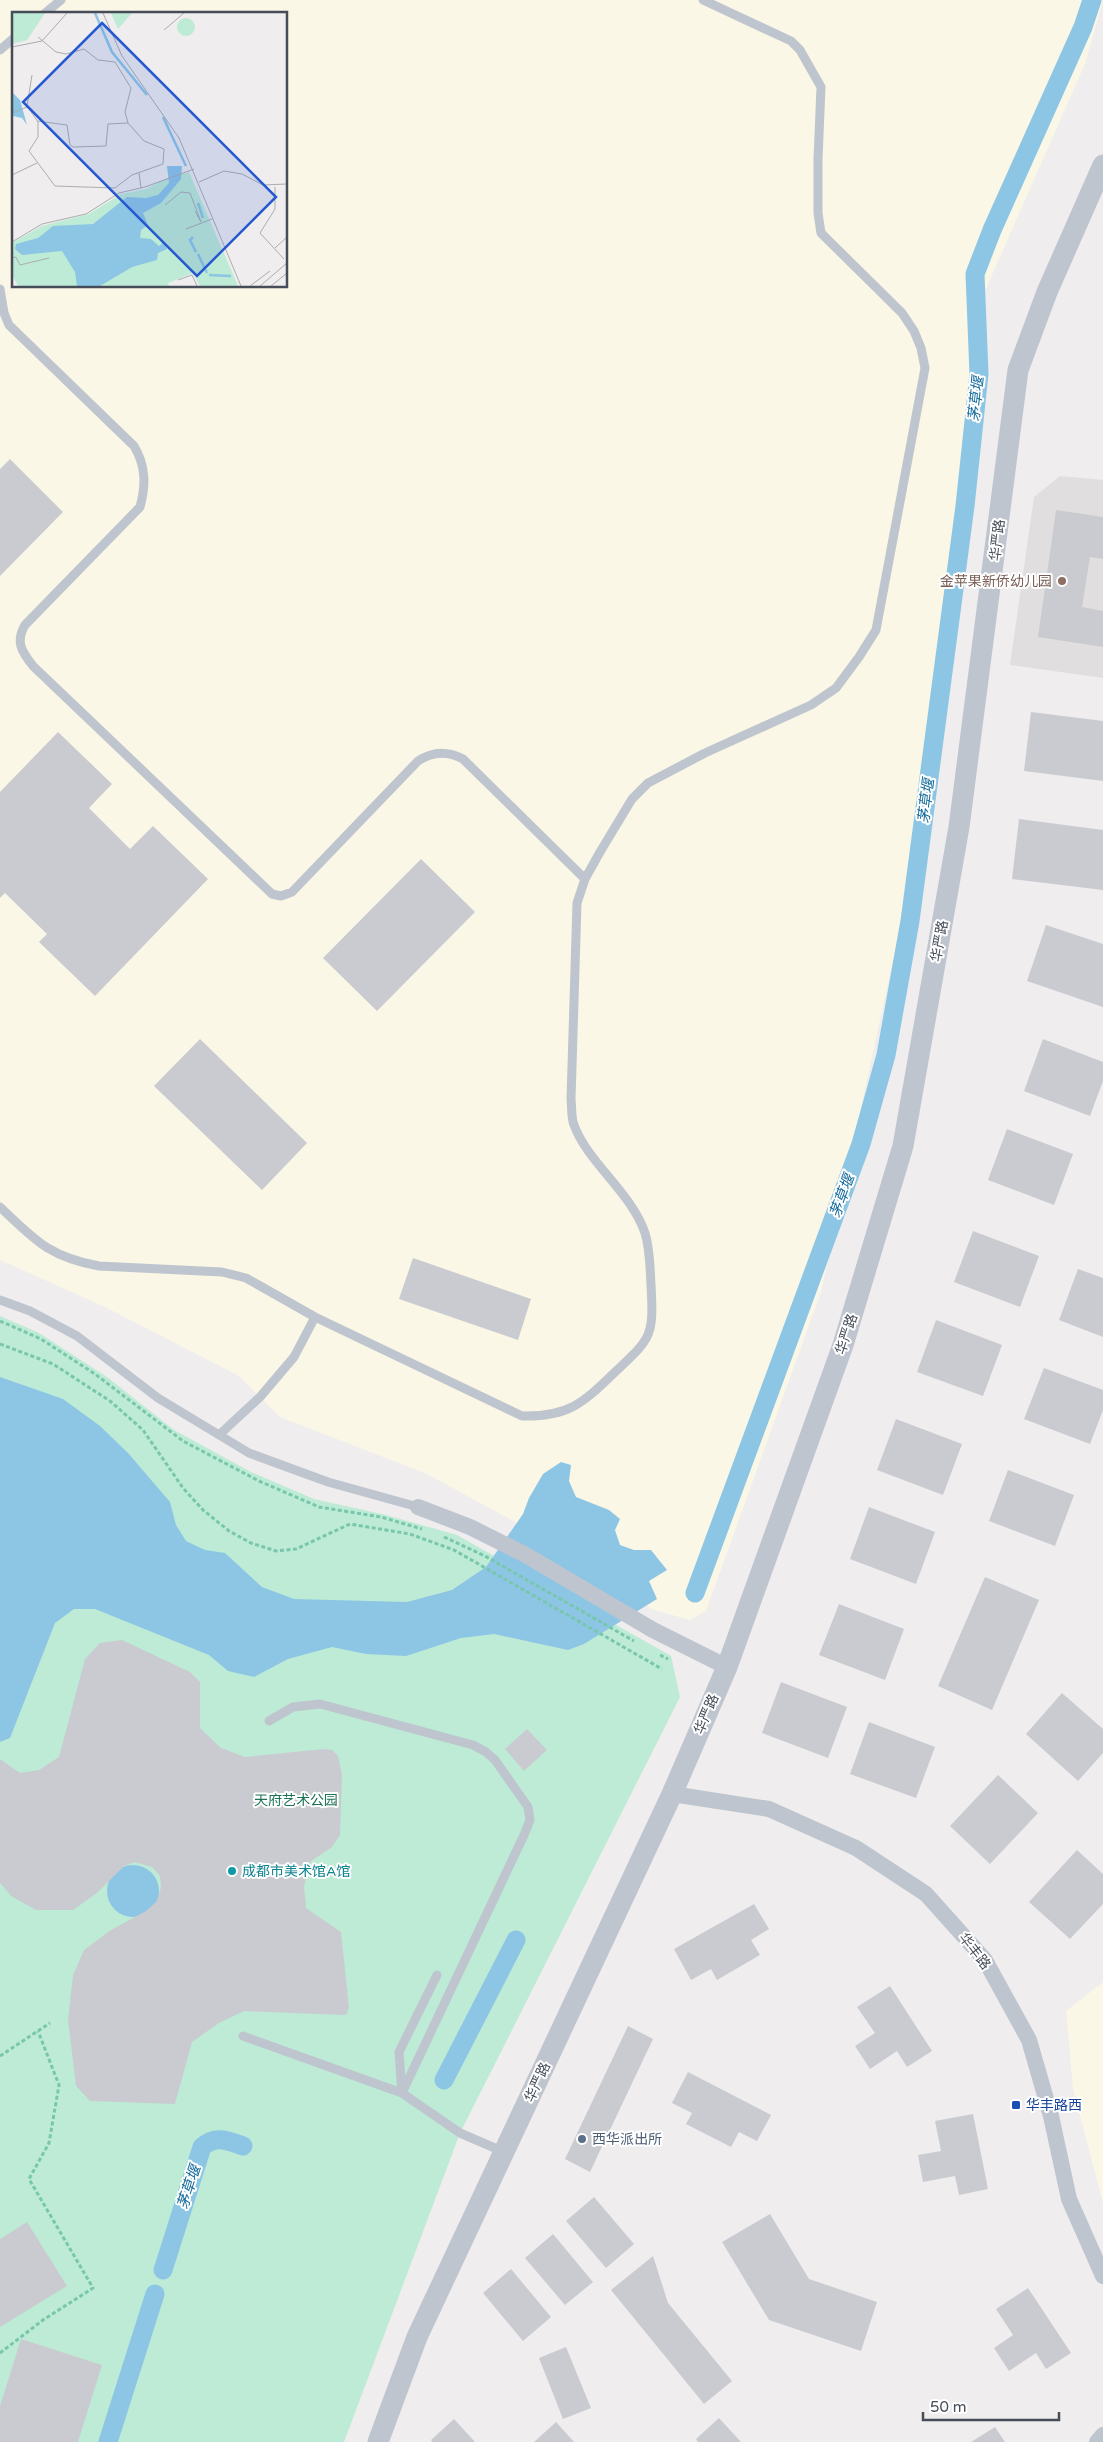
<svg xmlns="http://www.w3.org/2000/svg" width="1103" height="2442" font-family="'Varela Round','Noto Sans SC',sans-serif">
	<rect width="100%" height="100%" fill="#efeded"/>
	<path fill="#faf7e6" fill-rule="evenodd" d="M0 0H1103L1085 64 984 293 900 928 821 1292 706 1611 690 1620 654 1610 602 1582 524 1527 427 1474 280 1417 239 1376 105 1307 0 1260ZM14 14H286V286H14Z
		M1103 1982V2203L1073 2089 1066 2011Z"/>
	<path fill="#e0dede" d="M1060 476 1103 480V678L1010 665 1034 497Z"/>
	<path fill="#bdebd5" d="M0 1316 39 1333 107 1377 174 1430 251 1472 314 1499 386 1515 457 1535 671 1656 680 1697 460 2133 344 2442H0Z"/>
	<path fill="#8dc6e5" d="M0 1377 63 1399 100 1426 128 1453 170 1502 176 1525 186 1541 205 1550 225 1553 262 1587 294 1599 407 1602 452 1590 486 1567 523 1514 529 1498 543 1474 561 1462 571 1465 569 1481 576 1497 609 1510 620 1519 615 1530 620 1545 634 1550H651L667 1570 649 1581 657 1599 584 1644 568 1650 494 1634 461 1638 406 1656 366 1654 332 1647 288 1659 254 1677 228 1671 209 1655 95 1609H74L55 1623 10 1738 0 1742Z
		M107 1891a26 26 0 1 1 52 0a26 26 0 1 1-52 0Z"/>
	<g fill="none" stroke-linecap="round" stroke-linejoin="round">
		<path stroke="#8dc6e5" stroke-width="19" d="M695 1593 861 1144 886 1055 910 921 965 506 979 374 975 274 992 230 1083 27 1092 0
			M444 2080 516 1940
			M163 2270 202 2147C215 2135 227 2140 243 2146
			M108 2442 155 2294"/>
	</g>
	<path fill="#cacbd1" d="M10 459 63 512 0 576V469Z
		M1056 510 1103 517V559L1090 557 1082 607 1103 611V647L1038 637Z
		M1031 712 1103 721V781L1024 771Z
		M58 732 112 784 89 808 130 849 153 826 208 879 95 996 39 942 47 934 5 893 0 898V792Z
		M1019 819 1103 830V890L1012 879Z
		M421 859 475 912 377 1011 323 958Z
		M1046 925 1103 944V1007L1027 981Z
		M200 1039 307 1143 262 1190 154 1086Z
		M1043 1039 1103 1062V1081L1090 1116 1024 1091Z
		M1007 1129 1073 1154 1054 1205 988 1180Z
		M973 1231 1039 1256 1020 1307 954 1282Z
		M413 1258 531 1299 518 1340 399 1299Z
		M1078 1269 1103 1278V1337L1059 1320Z
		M936 1320 1002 1345 983 1396 917 1372Z
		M1044 1368 1103 1390V1410L1090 1444 1024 1419Z
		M896 1419 962 1444 943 1495 877 1470Z
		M1008 1470 1074 1495 1055 1546 989 1521Z
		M869 1507 935 1532 916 1584 850 1559Z
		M985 1577 1039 1600 992 1710 938 1686Z
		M839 1604 904 1629 885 1680 819 1655Z
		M122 1640 190 1672 200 1682V1728L221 1748 245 1757 324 1749 332 1750 338 1756 342 1775 340 1835 332 1847 311 1861 304 1886 306 1908 341 1932 349 2008 346 2015 244 2011 219 2023 192 2042 175 2104 90 2101 76 2086 68 2020 73 1975 84 1950 111 1930 146 1911 157 1901 161 1887 160 1876 152 1867 134 1862 123 1867 97 1893 73 1910H36L11 1896 0 1883V1759L20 1773 39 1770 59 1757 85 1659 100 1643Z
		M781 1682 847 1707 828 1758 762 1733Z
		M1062 1693 1103 1729V1753L1078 1781 1026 1734Z
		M869 1722 935 1747 916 1798 850 1774Z
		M527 1729 547 1750 524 1771 505 1749Z
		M998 1775 1038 1813 990 1864 950 1826Z
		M1077 1850 1103 1874V1904L1070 1939 1029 1902Z
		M754 1904 769 1929 751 1940 760 1955 717 1980 711 1969 691 1980 674 1949Z
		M890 1986 932 2051 907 2067 897 2051 870 2069 855 2046 875 2033 857 2007Z
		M628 2026 653 2039 590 2172 565 2159Z
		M688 2072 771 2115 757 2141 739 2132 731 2147 686 2124 692 2113 672 2103Z
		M973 2114 988 2189 959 2195 955 2176 923 2182 918 2155 941 2151 935 2121Z
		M594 2197 634 2244 606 2268 566 2221Z
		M770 2214 809 2279 877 2302 861 2351 769 2320 722 2242Z
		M27 2222 67 2286 0 2327V2239Z
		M553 2234 593 2282 565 2305 525 2258Z
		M653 2256 668 2303 732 2381 704 2404 611 2290Z
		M511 2269 551 2317 523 2341 483 2293Z
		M1028 2288 1071 2353 1046 2369 1036 2353 1009 2371 994 2348 1013 2335 996 2309Z
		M21 2339 102 2365 78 2442H0V2406Z
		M566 2347 591 2408 563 2419 539 2358Z
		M719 2418 741 2442H698L696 2439Z
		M454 2419 475 2442H432L431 2440Z
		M556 2422 574 2442H534Z
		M995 2427 1005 2442H971Z"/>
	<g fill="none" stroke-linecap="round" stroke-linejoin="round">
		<path stroke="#78c6ab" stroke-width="3" stroke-dasharray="4 2.5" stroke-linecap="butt" d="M0 1321 41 1339 95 1374 183 1441 259 1481 319 1507 381 1517 422 1529
			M0 1344 53 1364 110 1401 143 1430 183 1488 203 1510 229 1531 251 1543 276 1551 296 1549 350 1524 410 1534 454 1550 662 1669
			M444 1537 485 1556 634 1641
			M660 1655 668 1659
			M0 2056 50 2023
			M0 2353 43 2320 93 2288 29 2179 49 2143 59 2085 38 2031"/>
		<path stroke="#bec5ce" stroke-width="9" d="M44 14 61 0
			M0 50 14 38
			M0 289 4 313 9 325 134 446C146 466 146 485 140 507L25 625C15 642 22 652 33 666L272 894 281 896 292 892 418 761C433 751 448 751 463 759L585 879
			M0 1207C35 1240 49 1257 99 1266L222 1272 246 1278 315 1317 522 1416C568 1417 582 1404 614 1373 651 1338 654 1338 651 1285 650 1268 650 1249 645 1233 631 1192 588 1163 574 1125 571 1118 572 1107 571 1099L577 903 585 879 600 852 632 799 648 783 705 753 811 705 836 688 859 657 876 630 925 368 921 348 914 331 902 313 821 233 818 213V159L821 87 800 50 791 41 703 0
			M0 1300 30 1311 77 1336 158 1398 249 1453 328 1482 418 1507
			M219 1435 260 1397 294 1357 315 1317
			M269 1721 293 1707 320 1704 473 1745 486 1752 495 1760 528 1807 530 1820 524 1835 402 2093 399 2052 437 1975
			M243 2036 402 2093 460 2133 504 2152"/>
		<path stroke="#bec5ce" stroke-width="16" d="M418 1507 470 1527 524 1554 653 1630 727 1667
			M672 1794 769 1809 856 1848 926 1894 985 1960 1029 2040 1051 2116 1069 2199 1103 2276
			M1097 2442 1103 2435"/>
		<path stroke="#bec5ce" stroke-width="21" d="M378 2442 417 2337 672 1794 727 1667 843 1345 903 1146 959 827 1018 370 1047 292 1103 165"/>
	</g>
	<circle fill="#8d6e63" stroke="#fff" stroke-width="2" cx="1062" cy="581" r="5"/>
	<circle fill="#0f9aa8" stroke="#fff" stroke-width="2" cx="232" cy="1871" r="5"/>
	<rect fill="#1a4fb4" stroke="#fff" stroke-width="2" x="1011" y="2100" width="10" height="10" rx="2.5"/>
	<circle fill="#5c6f8a" stroke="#fff" stroke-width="2" cx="582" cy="2139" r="5"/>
	<g text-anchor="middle" stroke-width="4" stroke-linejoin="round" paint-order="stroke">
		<g font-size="14" fill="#464d58" stroke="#fff">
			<text transform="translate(997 540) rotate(-83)" y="5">华严路</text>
			<text transform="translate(939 941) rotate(-80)" y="5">华严路</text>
			<text transform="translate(846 1334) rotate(-72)" y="5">华严路</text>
			<text transform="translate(706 1714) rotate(-67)" y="5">华严路</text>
			<text transform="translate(975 1951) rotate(52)" y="5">华丰路</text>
			<text transform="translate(537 2082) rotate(-65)" y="5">华严路</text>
		</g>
		<g font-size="14" fill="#785e54" stroke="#fff" text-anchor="end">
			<text x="1052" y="586">金苹果新侨幼儿园</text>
		</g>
		<g font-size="14" fill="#1d7455" stroke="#fff">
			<text x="296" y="1805">天府艺术公园</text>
		</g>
		<g font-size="14" fill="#0d838f" stroke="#fff" text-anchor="start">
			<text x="242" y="1876">成都市美术馆A馆</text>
		</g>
		<g font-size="14" fill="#164399" stroke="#fff" text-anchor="start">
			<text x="1026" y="2110">华丰路西</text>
		</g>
		<g font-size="14" fill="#4e5e75" stroke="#fff" text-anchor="start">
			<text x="592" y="2144">西华派出所</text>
		</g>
		<g font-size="15" font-style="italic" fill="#166c9c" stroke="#fff">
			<text transform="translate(976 399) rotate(-84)" y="5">茅草堰</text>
			<text transform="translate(926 801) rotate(-83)" y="5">茅草堰</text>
			<text transform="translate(842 1196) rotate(-70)" y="5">茅草堰</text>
			<text transform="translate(189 2187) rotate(-72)" y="5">茅草堰</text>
		</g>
	</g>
	<g transform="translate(12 12)">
		<rect width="275" height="275" fill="#efeded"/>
		<path d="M0 1H33L15 28 0 32ZM99 1H120L106 17ZM165 15a9 9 0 1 1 18 0a9 9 0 1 1-18 0ZM177 160 226 274H188L181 261 156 271 157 274H6L0 263V231L30 214 77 202 109 182 134 177 153 167Z" fill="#bdebd5"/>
		<path d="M0 80 8 88 15 113 10 106 1 104ZM155 154H170L169 167 149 191 131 201 136 213 129 218 128 226 139 227 147 234 152 230 155 237 146 241 145 248 120 255 88 274H65L63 260 50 239 10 243 3 237 4 232 26 226 41 214 81 212 115 185 134 186 146 183 157 171Z" fill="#8dc6e5"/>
		<path fill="none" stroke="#8dc6e5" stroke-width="2.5" d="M83 1 100 40 135 83M151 105 174 154M186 191 191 206M181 225 178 228 184 240M186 242 195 261M197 263 219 264"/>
		<path fill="none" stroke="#abadb1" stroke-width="1" d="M91 1 110 44 167 126 229 274M152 18 172 1M0 35 30 29 55 1M20 63 15 94 26 110V125L17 139 43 174 103 176 120 163 151 152 152 137 132 129 116 111 113 100 119 76 103 50 86 48 72 37 54 42 44 40 26 25M0 101 15 95M25 109 55 113 58 133 61 135 94 134 96 112 116 111M127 161 129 176M0 163 25 151M187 170 212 159 230 162 251 173 275 172M263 175V197L248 221 272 247M153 193 169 180 178 181 189 210 183 199M174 217 200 207M0 230 30 212 74 202 107 181 133 175 182 157M263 236 275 225M0 246 4 245 8 253 37 246M166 268 180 263 185 274M238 274 258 259M248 274 275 251M259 274 275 261"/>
		<path fill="#2658d0" fill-opacity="0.15" stroke="#2658d0" stroke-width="2.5" d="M90 11 264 185 185 264 11 90Z"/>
		<rect width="275" height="275" fill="none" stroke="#464d58" stroke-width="2.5"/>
	</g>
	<path d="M923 2412v8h136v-8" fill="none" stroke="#464d58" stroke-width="2.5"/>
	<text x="930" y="2412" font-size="15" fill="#464d58" stroke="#ffffff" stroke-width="4" paint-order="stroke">50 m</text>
</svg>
